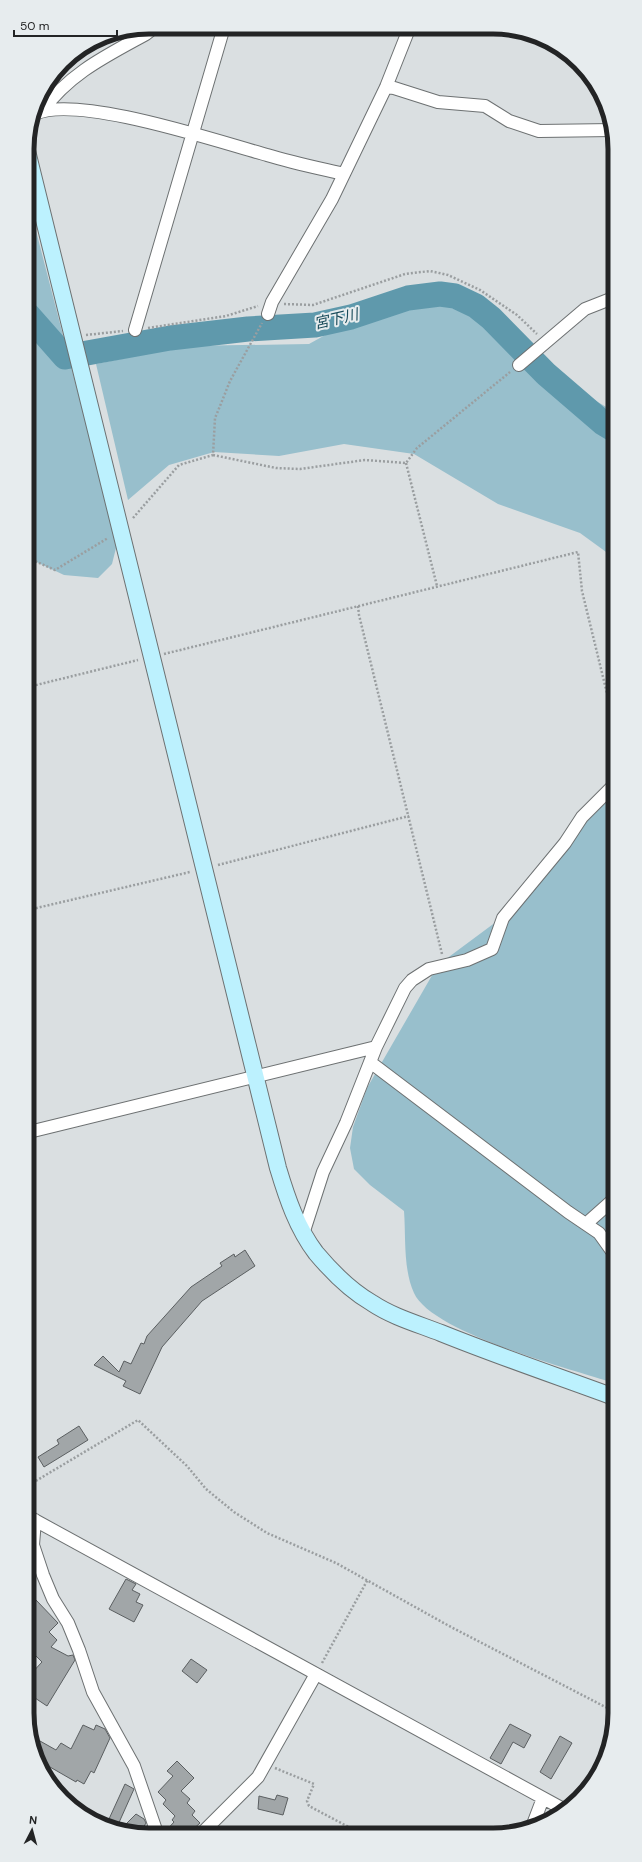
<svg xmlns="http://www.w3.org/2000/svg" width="642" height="1862" font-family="'DM Sans','Noto Sans JP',sans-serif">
	<rect width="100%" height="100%" fill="#dadfe1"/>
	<path fill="#98bfcc" d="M27 196 117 544 112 564 98 578 64 575 28 558Z
		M430 286 487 314 591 398 613 411V557L580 533 498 504 414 454 344 444 279 456 214 452 169 465 128 500 96 364 185 346 309 344 410 288Z
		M613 786 614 1383C571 1369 432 1333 414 1293 403 1269 406 1237 404 1211L370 1185 354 1169 350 1148 353 1127 367 1088 438 965 504 916Z"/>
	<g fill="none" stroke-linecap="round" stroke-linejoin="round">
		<path stroke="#5f99ac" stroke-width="25" d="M28 315 65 357 170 338 248 329 315 325 351 317 408 298 440 294 455 296 476 306 491 318 546 374 603 423 613 429"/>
	</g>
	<path fill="#a1a6a8" stroke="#5b5f61" d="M245 1250 255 1266 202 1301 162 1347 140 1394 123 1386 126 1381 94 1365 103 1356 119 1372 124 1361 131 1364 141 1343 144 1344 147 1336 191 1287 222 1266 220 1263 234 1254 235 1257Z
		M79 1426 88 1440 44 1467 38 1457 59 1444 57 1440Z
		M126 1579 136 1584 132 1590 140 1594 136 1602 143 1605 134 1622 109 1609Z
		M36 1600 58 1623 49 1632 57 1640 51 1647 68 1656 73 1655 75 1660 47 1706 29 1694V1676L42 1662 29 1649V1608Z
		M191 1659 207 1670 197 1683 182 1671Z
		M510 1724 531 1735 524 1748 513 1742 501 1764 490 1758Z
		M83 1725 94 1730 96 1725 105 1729 110 1738 94 1773 91 1771 84 1784 77 1780 76 1782 50 1767 49 1769 39 1763 35 1751 40 1741 56 1750 61 1743 71 1749Z
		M560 1736 572 1743 551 1779 540 1772Z
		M177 1761 194 1778 181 1791 190 1799 187 1803 195 1811 192 1815 200 1823 189 1833H164L174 1822 172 1820 175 1816 163 1804 166 1800 158 1792 173 1776 167 1771Z
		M125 1784 134 1789 117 1827 109 1819Z
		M277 1795 288 1798 283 1815 258 1809 259 1796 275 1800Z
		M136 1814 144 1819 146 1823 140 1833H132L123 1827Z"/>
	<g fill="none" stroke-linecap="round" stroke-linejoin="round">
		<g stroke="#6d7172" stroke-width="14">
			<path id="street" d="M386 87 394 88 438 102 485 106 509 121 539 131 613 130
				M42 111C70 73 106 56 146 34L155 27
				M35 114C77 94 219 142 267 155 293 163 318 168 344 174
				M268 314 272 302 332 199 386 87 409 29
				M135 330 224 27
				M519 365 585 309 613 298
				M370 1062 568 1212 599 1233 614 1254
				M29 1132 376 1047
				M587 1223 614 1199
				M303 1234 323 1172 346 1123 376 1047 405 988 412 980 429 969 467 960 492 949 503 918 565 843 582 817 613 786
				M29 1517 565 1810
				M35 1520 33 1545 43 1575 53 1599 68 1623 79 1650 93 1692 134 1766 157 1833
				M85 1815 107 1827
				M532 1827 543 1798
				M202 1833 258 1777 316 1674"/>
		</g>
		<g stroke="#6d7172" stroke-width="18">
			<path id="secondary" d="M27 151 278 1168C287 1198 297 1228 316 1253 332 1272 351 1291 372 1303 393 1317 418 1324 441 1333 498 1356 557 1376 614 1397"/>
		</g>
		<path stroke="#9a9ea0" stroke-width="2.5" stroke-dasharray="2 2" stroke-linecap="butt" d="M284 304 313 305 405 274 430 271 448 275 480 290 517 315 537 334
			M148 328 226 316 258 306
			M86 335 123 331
			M213 455 276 468 300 469 365 460 406 463 417 448 510 372
			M406 463 437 586
			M133 518 179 465 213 455 215 418 218 411 230 381 262 323
			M28 558 55 570 108 538
			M358 606 359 615 442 954
			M164 654 578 552 582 591 613 718
			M28 687 138 660
			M218 865 409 816
			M28 910 190 872
			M29 1485 138 1420 187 1466 206 1489 234 1512 267 1533 336 1563 451 1627 615 1712
			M322 1663 368 1579
			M275 1768 314 1784 307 1801 309 1806 360 1833"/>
		<use href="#street" stroke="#fff" stroke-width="12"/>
		<use href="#secondary" stroke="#bcf1fe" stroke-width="16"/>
	</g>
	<g text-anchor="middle" stroke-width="4" stroke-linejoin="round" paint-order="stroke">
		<g font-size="15" font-style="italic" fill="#194b5a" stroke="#e7ecee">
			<text transform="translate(336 319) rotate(-13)" y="5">宮下川</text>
		</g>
	</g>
	<path d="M0 0H642V1862H0ZM149 34H493A115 115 0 0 1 608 149V1713A115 115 0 0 1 493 1828H149A115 115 0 0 1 34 1713V149A115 115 0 0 1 149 34Z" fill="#e7ecee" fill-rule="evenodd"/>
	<path fill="none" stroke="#232425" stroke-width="5" d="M149 34H493A115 115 0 0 1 608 149V1713A115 115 0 0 1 493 1828H149A115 115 0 0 1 34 1713V149A115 115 0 0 1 149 34Z"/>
	<g transform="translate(32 1830) rotate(6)" stroke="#e7ecee" stroke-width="3" paint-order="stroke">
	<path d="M0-3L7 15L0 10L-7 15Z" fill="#232425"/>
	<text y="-6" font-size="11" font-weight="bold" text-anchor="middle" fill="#232425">N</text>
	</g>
	<path d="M14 30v6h103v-6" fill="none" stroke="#232425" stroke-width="2"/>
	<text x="20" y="30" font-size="12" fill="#232425" stroke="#e7ecee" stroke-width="3" paint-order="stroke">50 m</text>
</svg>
